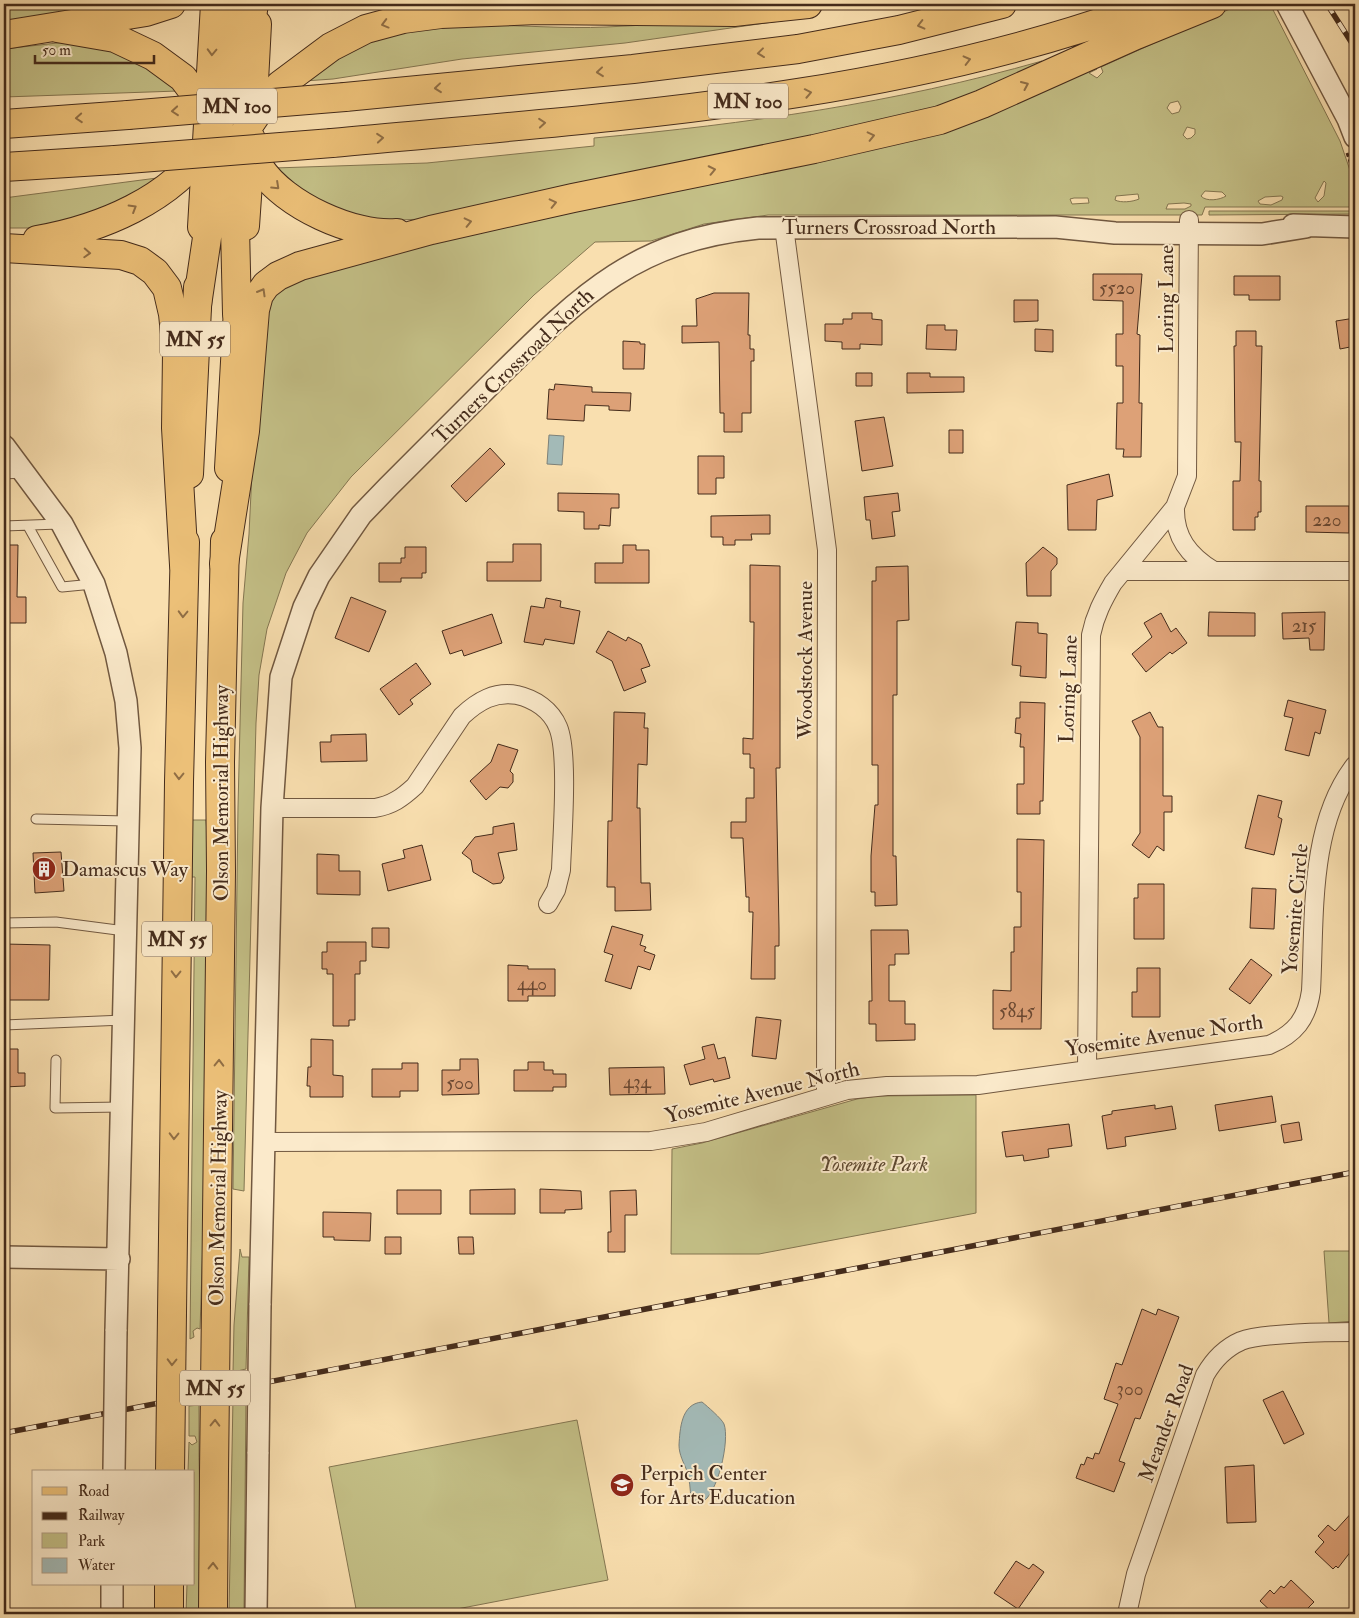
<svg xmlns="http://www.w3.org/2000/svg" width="1359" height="1618" font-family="'IM FELL Double Pica',serif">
	<rect width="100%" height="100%" fill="#f9dfaf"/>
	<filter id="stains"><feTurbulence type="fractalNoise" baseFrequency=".004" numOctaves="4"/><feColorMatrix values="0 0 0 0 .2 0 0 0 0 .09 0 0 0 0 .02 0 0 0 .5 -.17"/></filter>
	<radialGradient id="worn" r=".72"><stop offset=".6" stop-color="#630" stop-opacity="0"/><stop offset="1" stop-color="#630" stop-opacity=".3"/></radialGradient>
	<path fill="#c4c087" stroke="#847651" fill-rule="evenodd" d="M4 4H147L4 28Z
		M1241 4H1270L1340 141 1355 185V207H1205L1202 215H768L704 224 651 241 595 242 534 295 351 477 307 533 286 573 267 629 259 675 256 723 244 1191 233 1189 238 807 243 603 249 534 259 328 273 294 309 271 695 184 1093 62 1097 69 1089 73 1097 78 1103 72 1101 67ZM1178 101 1181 107 1179 112 1172 114 1167 108 1170 103ZM1187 127 1195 129V134L1191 138 1187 139 1183 135ZM1324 181 1326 183 1324 196 1318 202 1315 198ZM1205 191 1222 192 1226 196C1220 200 1206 202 1201 196ZM1138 194 1139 199C1132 202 1121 203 1115 200L1116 196ZM1281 196 1283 197 1282 200 1271 205 1260 204 1258 201 1265 197ZM1074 198H1088L1089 203 1072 204 1070 199ZM1184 203 1191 204V206L1185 209H1166L1168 204Z
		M814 10 815 16 625 43 462 59 333 79 304 81C321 70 337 56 355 48 432 11 524 31 606 27 676 24 745 17 814 10Z
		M66 42 105 47 156 72 178 91 4 97V49Z
		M1042 61 1045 69 962 103 425 219 370 221 311 199 274 168 427 163 594 146V138C746 124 895 103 1042 61Z
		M157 178 122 203 40 228H4V198Z
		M1209 211H1355V214L1209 215Z
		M189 820H206L210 875 206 1152 200 1329 197 1328 193 1331 194 1337 190 1339 195 877H187Z
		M976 1095V1213L759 1254H671L672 1149 702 1143 857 1099 877 1096Z
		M240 1249 242 1257H249L246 1369 233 1372 234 1325Z
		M1324 1251H1355V1321L1329 1323Z
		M246 1397 244 1614H229L233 1398Z
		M199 1405C198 1475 202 1544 201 1614H186L187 1584H194V1472H188L189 1442 192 1445 197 1442 195 1436H189V1406Z
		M577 1420 608 1580 431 1614H357L329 1467Z"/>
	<path fill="#a3bab7" stroke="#7d8179" d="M549 435 564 436 562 465 547 464Z
		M702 1402C707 1406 722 1419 724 1424 730 1440 718 1495 701 1503L691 1498C690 1490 690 1480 687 1471 684 1463 679 1455 679 1445 680 1429 681 1404 702 1402Z"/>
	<path fill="#dda177" stroke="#442b1b" d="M1093 274H1142L1137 334 1140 335 1139 403H1142L1141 457H1123L1124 449H1116L1117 403H1123V366H1116V334H1123V301L1093 300Z
		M1234 276H1280V300H1249V295H1234Z
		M714 293H749L748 335H750V349H754V361H751V413H742V432H724V413H720L719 342 682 343V326H697L696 299Z
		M1014 300H1038V321L1014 322Z
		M852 313H872V319L882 320V345L860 344V349H842V342L825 341V324H843V319H852Z
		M1355 318V346L1340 349 1336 321Z
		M927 325H945V330H957L956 350 926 349Z
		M1035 329 1053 330V352L1035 351Z
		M1236 331H1256V346H1262L1259 481H1261V512H1258V517H1255V530H1233V481H1240L1241 442H1235L1234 346H1236Z
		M623 341 640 342V344H645L644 369H623Z
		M856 373H872V386H856Z
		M907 373H930V377H964V392L907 393Z
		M555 384 592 387V392L631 393 630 411 609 410V406L585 405 584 421 547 419 549 389 554 390Z
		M884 417 893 466 862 471 855 421Z
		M949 430H963V453H949Z
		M490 448 505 464 466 502 451 486Z
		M698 456H724V478H716V494H698Z
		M1109 474 1113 496 1097 500 1096 530H1068L1067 485Z
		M558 493 619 494V508H611L610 526 599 525V529H584V512L558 511Z
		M898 493 900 511 892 512 895 536 872 539 870 520H866L864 497Z
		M1306 506H1349V533L1306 532Z
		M770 515V534H751L752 540H735V545H723V537H711V516Z
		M513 544H541V581H487V562H513Z
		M4 545H18L17 597H26V623H4Z
		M623 545H636V550H649V583H595V563H623Z
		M405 547H426V573H422V578H401V582H379V563H401V558H405Z
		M1043 547 1057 558V564L1051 571V596H1027L1026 563Z
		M750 565 780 566V768H776L779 929V946H775V979H751L753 912H749V897H746L743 838H731V822H746V798H754V768H750V754H743V738L753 739 754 622H750Z
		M908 566 909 620 897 621V695H893V856H896L897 905 875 906V892H871V856L875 805H878V765H872V581H876V567Z
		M351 597 386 611 369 652 335 638Z
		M546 598 561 601 560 607 580 611 574 644 545 639 543 645 524 642 531 606 544 608Z
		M1209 612 1255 613V636H1208Z
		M1325 612 1324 650H1310L1309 638 1283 639 1282 613Z
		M1161 613 1171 632 1176 628 1187 643 1172 654 1170 652 1146 672 1132 654 1152 637 1144 623Z
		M492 614 502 643 464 656 462 650 450 654 442 631Z
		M1016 622 1038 623V633L1047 634 1046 678 1020 676 1021 666 1012 665Z
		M608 631 626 641 628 637 641 644 650 666 641 669 646 682 624 691 612 661 596 652Z
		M416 663 431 684 410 700 413 704 399 715 380 689Z
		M1288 700 1326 710 1320 734 1315 732 1309 756 1285 750 1293 718 1284 716Z
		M1020 702 1045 703 1043 801H1040V814H1017V784H1024V747H1020L1021 734 1015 733 1016 718H1020Z
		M614 712 645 713 644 728H648L647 765 638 764 637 808H640L641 883H650L651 910 615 911V887H607L608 821H612Z
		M1150 712 1158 727H1163V796H1172V812H1164V851L1157 846 1149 858 1132 845 1140 833V737L1132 721Z
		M366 734 367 761 321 762 320 742H331V735Z
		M498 744 518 750 510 771 513 774V782L508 788 500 787 486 800 470 781 491 762Z
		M1258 795 1282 801 1278 817 1282 819 1274 855 1245 848Z
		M514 823 517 850 498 853 504 878 501 883 493 884 473 872 471 860 462 853 475 837 493 834V827Z
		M1017 839 1044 840 1041 1029H993V990L1011 991V952H1014V927H1021V892H1017Z
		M422 845 431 880 388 891 382 864 405 858 403 850Z
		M61 852 64 891 35 893 33 853Z
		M317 854 339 855V871H360V895L317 894Z
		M1138 884H1164V939H1134V898H1138Z
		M1252 888 1276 889 1274 929 1250 928Z
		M612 926 643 935 640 945 646 947 644 951 655 955 650 970 638 966 631 989 605 981 613 955 604 952Z
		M372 928H389V948L372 947Z
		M871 930H908L909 954H895V965H889V1001H905V1024H915V1040L876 1041V1024H869V1001H872Z
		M327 942H366V961H360V974H355V1020H349V1026H333V974H327V969H322V952H327Z
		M4 944 50 945 49 1000H4Z
		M1251 959 1272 975 1250 1004 1229 989Z
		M508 965 528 966V969H555V996H528V1001H508Z
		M1137 968H1160V1017H1132V992H1137Z
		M756 1017 781 1020 776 1059 752 1056Z
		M311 1039 333 1040V1075L343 1076V1097H310V1086H307L308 1067H311Z
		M714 1044 718 1059 725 1057 730 1078 714 1082 713 1079 690 1085 684 1065 705 1059 702 1047Z
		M4 1049H18V1073H25V1086L4 1087Z
		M460 1059H478L479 1094 442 1095V1070H460Z
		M528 1062H544V1070H553V1074H566V1087H553V1091H514V1070H528Z
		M402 1063H418V1091H400V1097H372V1069H402Z
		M664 1067 665 1094 610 1095 609 1068Z
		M1272 1096 1276 1122 1219 1131 1215 1105Z
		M1155 1105V1109L1172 1106 1176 1129 1125 1137 1126 1146 1107 1149 1102 1116 1112 1114V1111Z
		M1299 1122 1302 1140 1284 1143 1281 1125Z
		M1069 1124 1072 1146 1048 1149 1049 1157 1024 1161 1023 1155 1006 1157 1002 1132Z
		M515 1189V1214H470V1190Z
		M540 1189 581 1191 582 1209 565 1210V1213H540Z
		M397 1190H441V1214H397Z
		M636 1190 637 1215H625V1252H608V1232H611L610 1191Z
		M323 1212 371 1213 370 1241 334 1240V1237H323Z
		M385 1237H401V1254H385Z
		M458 1237H473L474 1254H459Z
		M1142 1309 1156 1315 1158 1309 1179 1317 1140 1419 1135 1418 1119 1461 1125 1463 1114 1492 1076 1478 1081 1464 1084 1465 1087 1457 1093 1459 1095 1453 1099 1454 1118 1404 1104 1399 1116 1363 1122 1365Z
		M1283 1391 1304 1434 1284 1444 1263 1400Z
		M1254 1465 1256 1522 1227 1523 1225 1467Z
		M1355 1509V1546L1338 1568 1336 1566 1333 1569 1315 1552 1324 1542 1318 1536 1328 1525 1335 1531Z
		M1016 1561 1029 1569 1033 1564 1044 1572 1018 1609 994 1593Z
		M1291 1580 1314 1602 1302 1614H1274L1260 1601 1270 1590 1274 1594 1281 1586 1284 1588Z"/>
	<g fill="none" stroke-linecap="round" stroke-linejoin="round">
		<g stroke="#715840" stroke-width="11">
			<path id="service" d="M4 474 22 473
				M4 526 59 524
				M28 526 62 587 93 584
				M36 819 127 821
				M4 923 56 922 125 931
				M4 1025 124 1020
				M56 1060 55 1108 122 1107"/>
		</g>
		<g stroke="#715840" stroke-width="20">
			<path id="minor" d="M784 227 827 550 826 1096
				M1175 507C1174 537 1189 556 1214 571
				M1124 571H1355
				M272 808H375C392 805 402 798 415 786L462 716C478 701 495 691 517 695 535 699 551 710 558 727 569 753 562 838 561 870L556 890 548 904
				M1087 1069 1091 635C1095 615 1103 600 1113 583L1175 507 1187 476 1189 220
				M264 1142 651 1141 706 1132 847 1090 887 1086 978 1085 1269 1045C1295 1034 1307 1019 1311 991 1315 919 1308 825 1355 765
				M1127 1614 1136 1574 1205 1375C1213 1361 1225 1348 1241 1341 1261 1333 1330 1332 1355 1332"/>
		</g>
		<g stroke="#715840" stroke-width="24">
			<path id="tertiary" d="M1287 4 1348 119 1355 137
				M1293 225 1355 227
				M4 446 62 524 94 584 116 653 126 701 130 748 116 1331
				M4 1257 119 1259
				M260 1305 272 808 281 677 304 607 319 576 361 515 388 487C426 449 463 412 501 374 583 293 637 240 758 228L1055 227 1115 233 1262 234 1306 227
				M112 1614V1584
				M256 1614 258 1452"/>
		</g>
		<g stroke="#442b1b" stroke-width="30">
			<path id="primary" d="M252 120 257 24"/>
		</g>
		<g stroke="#442b1b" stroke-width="30">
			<path id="trunk" d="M245 226 251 139
				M202 227 215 4
				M229 468 239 291
				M189 474 198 287
				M216 1304 221 871 220 762 225 541
				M172 1313 179 782 185 542
				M169 1614V1584
				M213 1614 214 1471"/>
		</g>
		<g stroke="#442b1b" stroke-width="30">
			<path id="motorway" d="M227 4 235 71
				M57 28 115 38 153 56 183 78 210 114 230 163 234 184 237 314
				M4 35 146 12 171 4
				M345 97 633 69 798 49 899 30 1002 4
				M4 124 128 115
				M247 128C250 141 253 156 260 168 284 205 354 237 397 233
				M332 143C608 117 890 102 1153 4
				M4 167 115 160
				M37 240C100 229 172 200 208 144 218 128 224 109 230 91 241 62 250 35 254 4
				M4 248 121 255 140 261 155 272 167 288 173 314 177 353 176 428 184 565
				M196 312 208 231 213 206 230 163 247 128 265 102 280 85 331 47 366 29 403 19 441 14 537 10 734 12 808 4
				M224 564 245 431 255 310 259 295 266 285 278 276 300 266 431 230 573 198 814 149 940 120 982 104 1136 35 1212 4"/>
		</g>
		<path stroke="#442b1b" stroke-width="3" stroke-dasharray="4 2.5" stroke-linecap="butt" d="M1347 153 1355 176"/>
		<use href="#service" stroke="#fbeacb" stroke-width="9"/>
		<use href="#minor" stroke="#fbeacb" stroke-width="18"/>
		<use href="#tertiary" stroke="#fbeacb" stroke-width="21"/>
		<use href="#primary" stroke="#ecc078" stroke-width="28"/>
		<use href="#trunk" stroke="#ecc078" stroke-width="28"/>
		<use href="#motorway" stroke="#ecc078" stroke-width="28"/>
		<g stroke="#442b1b" stroke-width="5.5">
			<path id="rail" d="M1327 4 1355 48
				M4 1433 1355 1172"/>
		</g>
		<use href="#rail" stroke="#fbeacb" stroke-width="4" stroke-dasharray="11" stroke-linecap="butt"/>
		<g stroke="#715840" stroke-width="24" stroke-linecap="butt">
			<path id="tertiary-bridge" d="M258 1452 260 1305
				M114 1470 116 1331"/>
		</g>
		<g stroke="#442b1b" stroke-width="30" stroke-linecap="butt">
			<path id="trunk-bridge" d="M214 1471 216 1304
				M170 1472 172 1313"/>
		</g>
		<g stroke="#442b1b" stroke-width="30" stroke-linecap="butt">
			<path id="motorway-bridge" d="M128 115 345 97
				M115 160 332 143"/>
		</g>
		<use href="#tertiary-bridge" stroke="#fbeacb" stroke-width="21"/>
		<use href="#trunk-bridge" stroke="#ecc078" stroke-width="28"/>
		<use href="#motorway-bridge" stroke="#ecc078" stroke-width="28"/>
	</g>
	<defs><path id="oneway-chevron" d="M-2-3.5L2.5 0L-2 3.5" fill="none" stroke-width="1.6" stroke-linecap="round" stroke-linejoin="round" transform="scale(1.25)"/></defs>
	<g stroke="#906e45">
		<use href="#oneway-chevron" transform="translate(385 24) rotate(165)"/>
		<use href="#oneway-chevron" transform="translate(921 25) rotate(166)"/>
		<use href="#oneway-chevron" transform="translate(212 52) rotate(92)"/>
		<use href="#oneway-chevron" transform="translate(761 53) rotate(173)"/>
		<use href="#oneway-chevron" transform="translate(967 60) rotate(-14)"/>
		<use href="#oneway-chevron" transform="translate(600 72) rotate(174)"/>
		<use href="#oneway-chevron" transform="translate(1025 85) rotate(-24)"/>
		<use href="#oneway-chevron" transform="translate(438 88) rotate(174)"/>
		<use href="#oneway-chevron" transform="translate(808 93) rotate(-11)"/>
		<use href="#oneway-chevron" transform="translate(175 111) rotate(175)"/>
		<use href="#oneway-chevron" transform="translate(79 118) rotate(176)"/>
		<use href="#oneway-chevron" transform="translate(542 123) rotate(-5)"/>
		<use href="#oneway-chevron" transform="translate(871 136) rotate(-13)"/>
		<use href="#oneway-chevron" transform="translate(380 138) rotate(-5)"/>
		<use href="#oneway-chevron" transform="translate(712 170) rotate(-12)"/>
		<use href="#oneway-chevron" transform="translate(276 186) rotate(43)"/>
		<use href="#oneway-chevron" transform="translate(553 203) rotate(-13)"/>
		<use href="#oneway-chevron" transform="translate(133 208) rotate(-31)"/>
		<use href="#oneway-chevron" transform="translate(468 222) rotate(-13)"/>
		<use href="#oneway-chevron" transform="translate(87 253) rotate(3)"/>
		<use href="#oneway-chevron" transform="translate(262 292) rotate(-60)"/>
		<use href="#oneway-chevron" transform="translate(183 614) rotate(92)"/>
		<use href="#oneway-chevron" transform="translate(179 776) rotate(91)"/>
		<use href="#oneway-chevron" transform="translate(176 974) rotate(91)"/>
		<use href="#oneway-chevron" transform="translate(219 1063) rotate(-89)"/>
		<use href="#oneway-chevron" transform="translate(174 1136) rotate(91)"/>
		<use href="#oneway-chevron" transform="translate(172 1362) rotate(91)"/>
		<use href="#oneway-chevron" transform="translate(215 1423) rotate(-89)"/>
		<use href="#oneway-chevron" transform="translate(213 1566) rotate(-89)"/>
	</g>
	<defs>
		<g id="building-disc" transform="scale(1.25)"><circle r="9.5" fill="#8f2418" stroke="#fbeacb"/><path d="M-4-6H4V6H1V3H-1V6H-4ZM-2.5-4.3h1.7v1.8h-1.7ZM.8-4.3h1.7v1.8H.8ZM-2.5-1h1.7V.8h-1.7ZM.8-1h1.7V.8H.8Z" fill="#fff"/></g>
		<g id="school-disc" transform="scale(1.25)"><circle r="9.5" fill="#8f2418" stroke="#fbeacb"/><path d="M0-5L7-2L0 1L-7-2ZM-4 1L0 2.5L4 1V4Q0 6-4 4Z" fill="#fff"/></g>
	</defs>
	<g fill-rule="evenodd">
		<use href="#building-disc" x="44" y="869"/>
		<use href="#school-disc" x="622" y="1485"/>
	</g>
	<g text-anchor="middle" stroke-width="4" stroke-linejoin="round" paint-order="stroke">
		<g font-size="19" fill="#6a4832">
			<text x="1117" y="294">5520</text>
			<text x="1327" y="526">220</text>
			<text x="1304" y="632">215</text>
			<text x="532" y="990">440</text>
			<text x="1017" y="1017">5845</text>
			<text x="637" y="1088">434</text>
			<text x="460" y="1089">500</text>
			<text x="1130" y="1395">300</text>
		</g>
		<g fill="#fbeacb" stroke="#7b6450" stroke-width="1">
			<rect x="708" y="83.5" width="80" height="35" rx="4"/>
			<rect x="197" y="88.5" width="80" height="35" rx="4"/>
			<rect x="160" y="321.5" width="70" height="35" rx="4"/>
			<rect x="142" y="921.5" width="70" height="35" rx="4"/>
			<rect x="180" y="1370.5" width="70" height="35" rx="4"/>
		</g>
		<g font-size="20" font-weight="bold" fill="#442b1b">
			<text x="748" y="108">MN 100</text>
			<text x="237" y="113">MN 100</text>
			<text x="195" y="346">MN 55</text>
			<text x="177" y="946">MN 55</text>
			<text x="215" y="1395">MN 55</text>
		</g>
		<g font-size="21" fill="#442b1b" stroke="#fbeacb">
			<text x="889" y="234">Turners Crossroad North</text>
			<text transform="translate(1166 299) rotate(-90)" y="7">Loring Lane</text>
			<text transform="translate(513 366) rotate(-44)" y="7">Turners Crossroad North</text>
			<text transform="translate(805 660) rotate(-90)" y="7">Woodstock Avenue</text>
			<text transform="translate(1068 689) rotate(-88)" y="7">Loring Lane</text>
			<text transform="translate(221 793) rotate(-90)" y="7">Olson Memorial Highway</text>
			<text transform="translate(1295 909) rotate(-85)" y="7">Yosemite Circle</text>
			<text transform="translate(1164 1035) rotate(-8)" y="7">Yosemite Avenue North</text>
			<text transform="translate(762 1092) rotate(-14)" y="7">Yosemite Avenue North</text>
			<text transform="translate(218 1198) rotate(-89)" y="7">Olson Memorial Highway</text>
			<text transform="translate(1166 1423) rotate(-70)" y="7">Meander Road</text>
		</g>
		<g font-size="21" fill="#442b1b" stroke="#fbeacb" text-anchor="start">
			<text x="62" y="876">Damascus Way</text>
			<text x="640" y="1480">Perpich Center<tspan x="640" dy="24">for Arts Education</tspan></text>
		</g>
		<g font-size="21" font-style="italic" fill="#5e4931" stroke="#fbeacb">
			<text x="874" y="1171">Yosemite Park</text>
		</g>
	</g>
	<rect width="1359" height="1618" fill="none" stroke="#f9dfaf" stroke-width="20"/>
	<rect x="5" y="5" width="1349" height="1608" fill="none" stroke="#442b1b" stroke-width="2.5"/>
	<rect x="10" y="10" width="1339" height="1598" fill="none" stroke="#442b1b"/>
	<rect x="32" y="1470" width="162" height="115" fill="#fbeacb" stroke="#b29e85"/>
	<rect x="42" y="1487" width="25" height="8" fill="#ecc078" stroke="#b29e85"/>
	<text x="78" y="1496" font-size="15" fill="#442b1b">Road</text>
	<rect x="42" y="1512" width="25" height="8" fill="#442b1b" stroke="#b29e85"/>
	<text x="78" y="1520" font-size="15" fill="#442b1b">Railway</text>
	<rect x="42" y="1533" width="25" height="15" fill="#c4c087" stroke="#b29e85"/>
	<text x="78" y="1546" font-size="15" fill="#442b1b">Park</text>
	<rect x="42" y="1558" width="25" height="15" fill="#a3bab7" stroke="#b29e85"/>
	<text x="78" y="1570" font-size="15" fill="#442b1b">Water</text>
	<path d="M35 55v8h119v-8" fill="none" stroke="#442b1b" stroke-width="2.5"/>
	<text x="42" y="55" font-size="15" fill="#442b1b" stroke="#fbeacb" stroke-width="4" paint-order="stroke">50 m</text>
	<rect width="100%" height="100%" filter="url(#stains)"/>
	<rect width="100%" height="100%" fill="url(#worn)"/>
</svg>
